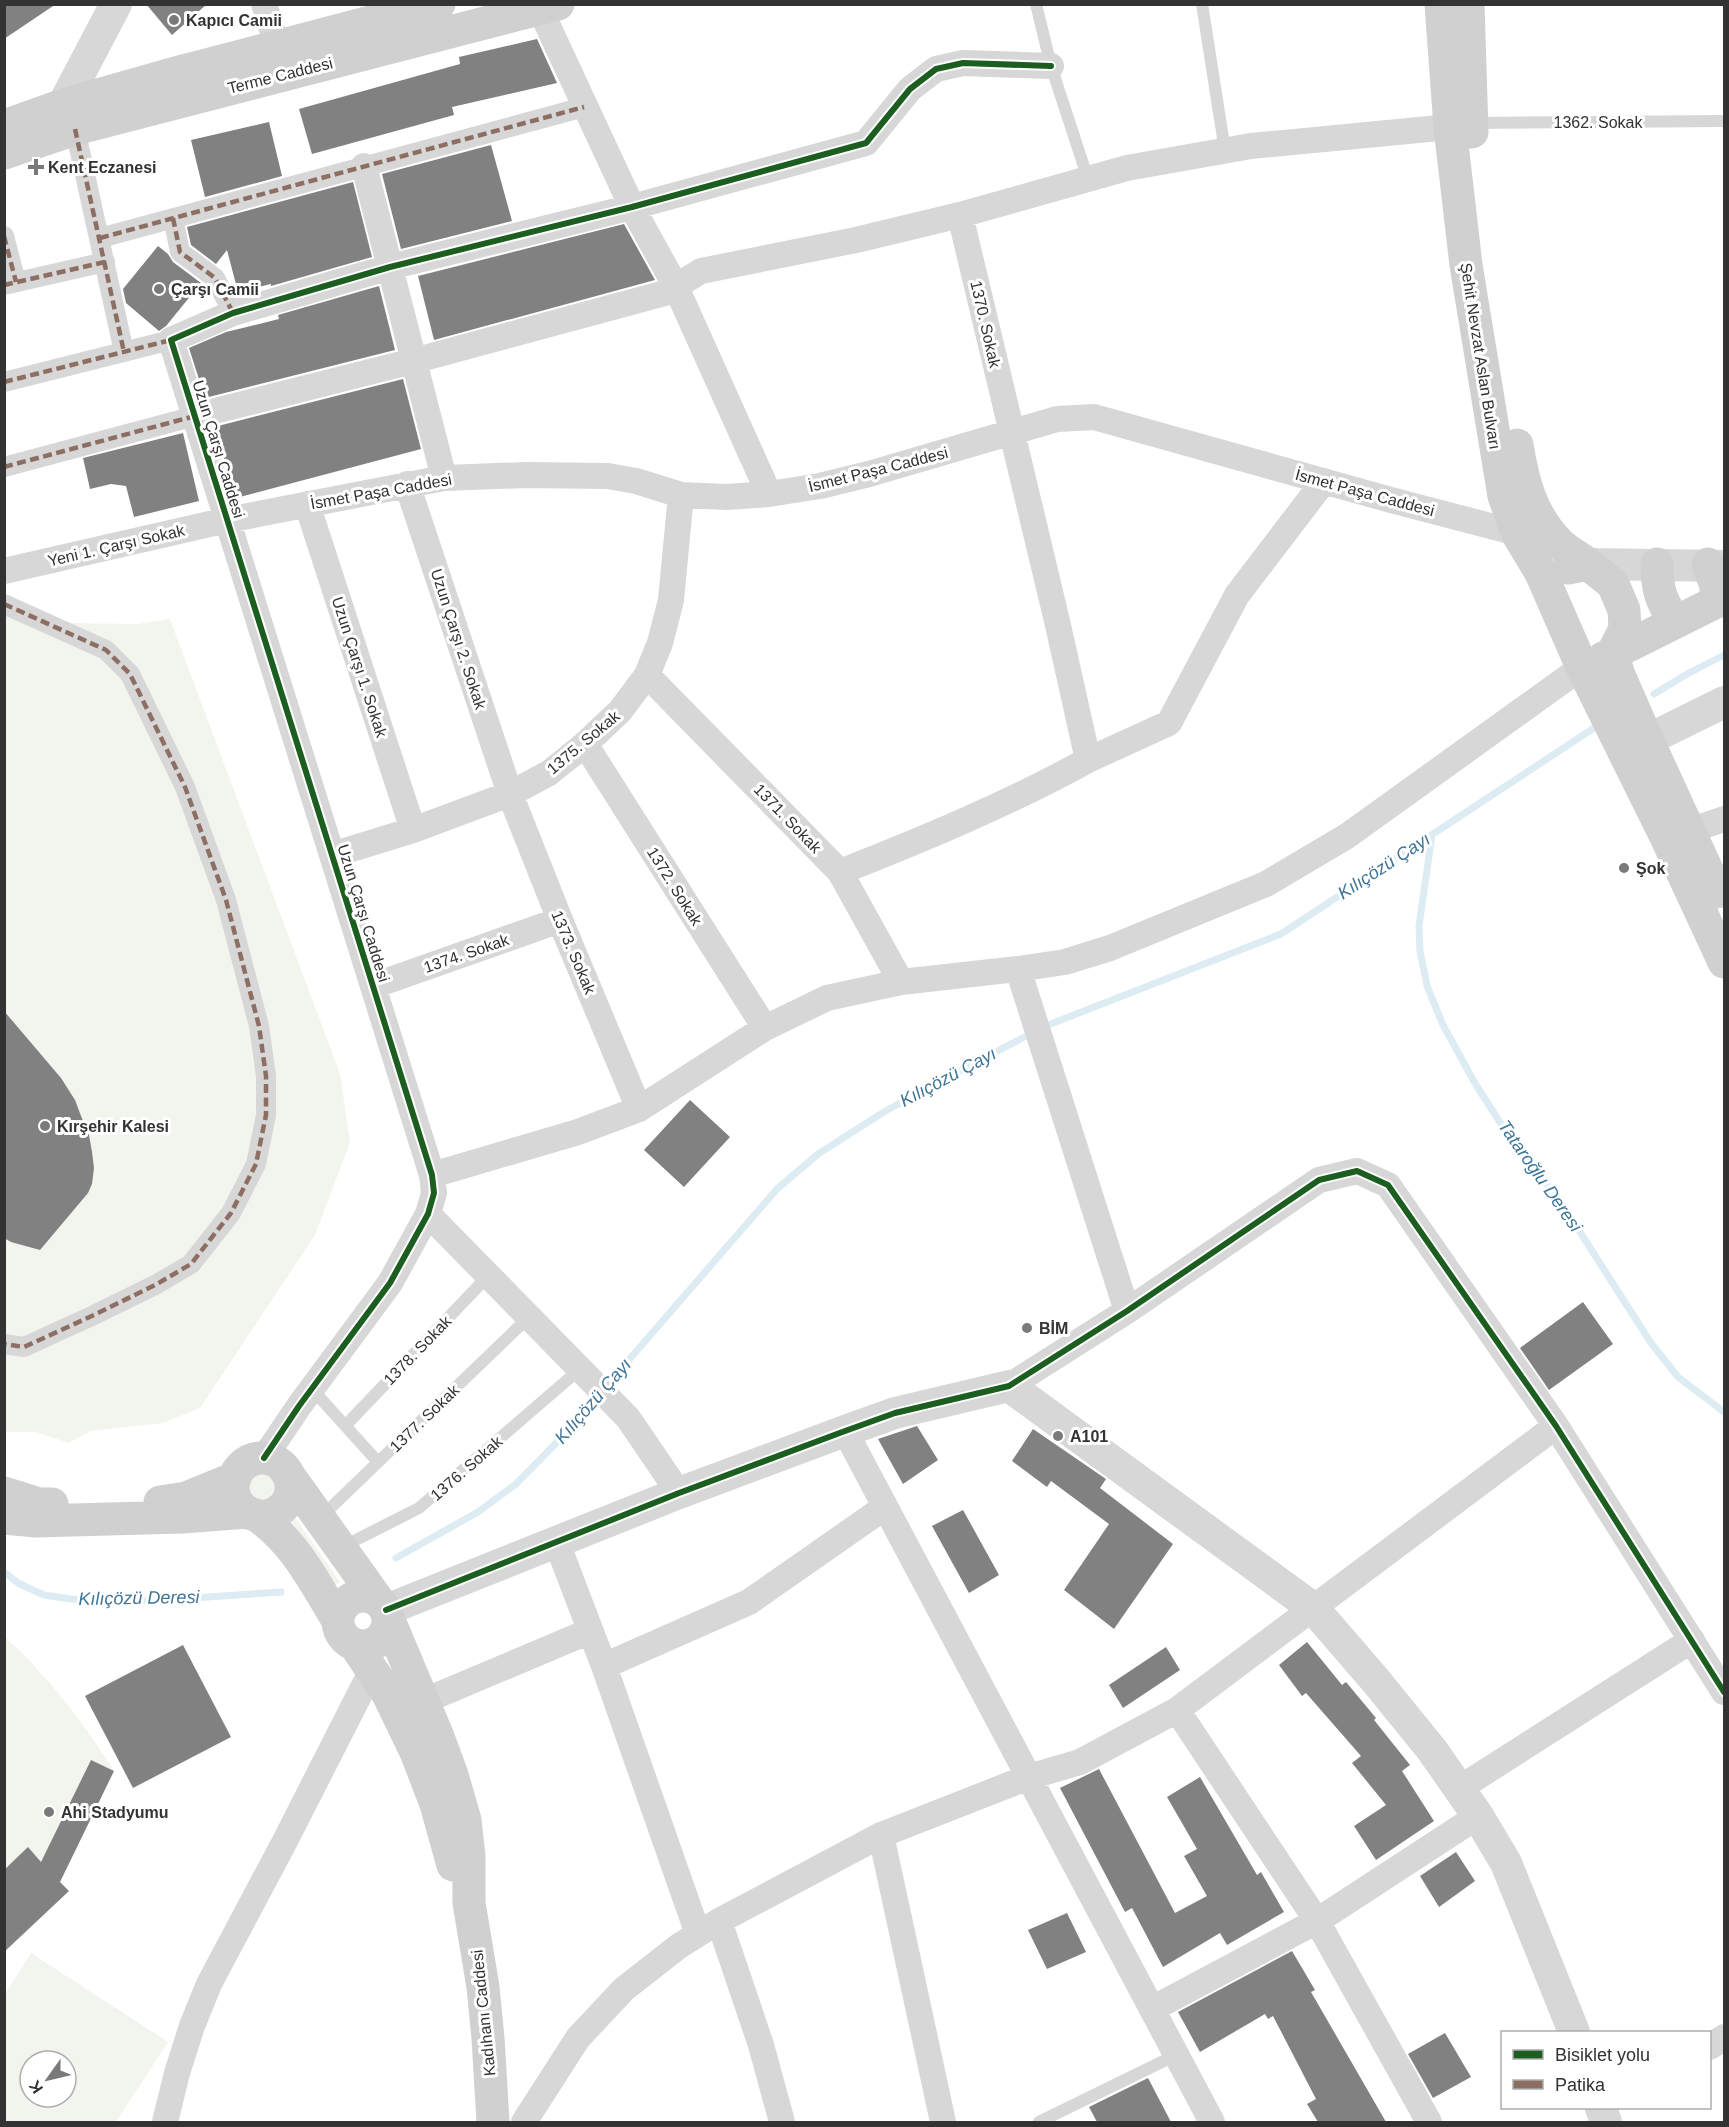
<svg xmlns="http://www.w3.org/2000/svg" width="1729" height="2127" font-family="Arial,sans-serif">
	<rect width="100%" height="100%" fill="#fff"/>
	<path fill="#f1f5ed" fill-rule="evenodd" d="M5 609 61 623 138 624 170 619 340 1074 350 1142 315 1235 200 1408 163 1423 90 1431 69 1443 36 1432H5Z
		M248 1486a13 13 0 1 1 26 0a13 13 0 1 1-26 0Z
		M292 1513 340 1582 334 1585 283 1522Z
		M5 1637C48 1676 83 1722 114 1771L68 1865 45 1854 41 1861 69 1891 5 1952Z
		M31 1953 168 2042 116 2122H5V1994ZM30 2061H66V2097H30Z"/>
	<g fill="none" stroke-linecap="round" stroke-linejoin="round">
		<path stroke="#ddebf3" stroke-width="7" d="M1654 694 1687 674 1724 655
			M1432 835 1419 926 1420 951 1427 986 1443 1025 1476 1085 1514 1144 1542 1178 1571 1218 1651 1343 1678 1377 1724 1412
			M396 1558 478 1512 516 1484 562 1437 777 1189 818 1154 887 1110 1043 1027 1281 934 1597 726
			M4 1572 18 1583 44 1595 71 1599 149 1601 281 1592"/>
	</g>
	<path fill="#818181" d="M4 4H56L4 39Z
		M146 4H207L172 35Z
		M537 39 557 83 452 107 454 115 312 154 299 109 460 64 459 57Z
		M269 122 282 176 205 197 191 140Z
		M491 145 512 221 401 249 382 174Z
		M353 182 372 257 271 286V284L238 292 227 250 216 264 191 245 187 227Z
		M624 224 655 280 434 340 418 276Z
		M158 246 168 254 173 262 201 283 166 326 159 331 126 303 123 289Z
		M379 286 395 350 205 398 189 348 226 332 279 319 278 315Z
		M403 379 421 449 236 498 214 427Z
		M183 433 199 501 134 517 126 486 111 484 90 489 83 458Z
		M4 1011 61 1078 75 1100 81 1116 89 1135 92 1152 94 1168 92 1184 88 1193 40 1250 11 1242 4 1238Z
		M690 1100 730 1137 684 1187 644 1150Z
		M1583 1302 1613 1344 1549 1390 1520 1348Z
		M917 1426 938 1460 903 1484 878 1439Z
		M1033 1429 1106 1479 1100 1488 1173 1544 1114 1629 1064 1590 1109 1524 1051 1481 1047 1487 1012 1461Z
		M963 1510 999 1575 969 1593 932 1526Z
		M1307 1642 1342 1685 1346 1682 1376 1718 1374 1720 1410 1765 1402 1771 1434 1821 1376 1860 1354 1826 1386 1805 1352 1763 1361 1756 1306 1693 1302 1696 1279 1665Z
		M183 1645 231 1737 133 1788 85 1696Z
		M1166 1647 1180 1670 1123 1708 1109 1685Z
		M91 1760 114 1771 60 1882 69 1891 4 1952V1870L28 1847 41 1862Z
		M1099 1769 1175 1913 1207 1896 1184 1856 1197 1849 1167 1797 1200 1777 1257 1875 1261 1872 1284 1912 1227 1945 1220 1933 1163 1967 1132 1908 1125 1912 1060 1788Z
		M1456 1852 1475 1881 1439 1907 1420 1876Z
		M1067 1913 1086 1952 1047 1969 1028 1930Z
		M1292 1951 1315 1990 1311 1992 1386 2122H1318L1307 2104 1316 2099 1273 2016 1268 2019 1265 2014 1200 2052 1178 2012Z
		M1445 2033 1471 2077 1433 2098 1408 2054Z
		M1148 2078 1171 2122H1097L1089 2107Z"/>
	<g fill="none" stroke-linecap="round" stroke-linejoin="round">
		<path stroke="#d7d7d7" stroke-width="12" d="M1036 4 1051 66 1088 179
			M1202 4 1225 151
			M1473 123 1724 121
			M312 1389 378 1462
			M346 1425 488 1276
			M321 1517 529 1317
			M342 1547 419 1508 580 1369
			M1039 2122 1176 2055"/>
		<path stroke="#d7d7d7" stroke-width="20" d="M75 129 124 352
			M173 218 180 252 215 278 233 313
			M4 236 16 282
			M100 238 584 107
			M4 285 105 262
			M4 382 171 340
			M4 467 195 416
			M4 604 106 650 130 674 185 787 226 900 259 1026 266 1076V1115L256 1164 231 1213 191 1264 157 1284 94 1315 24 1347 4 1344"/>
		<path stroke="#d7d7d7" stroke-width="26" d="M264 4 277 45
			M540 9 632 207 676 287 769 494
			M364 166 444 478
			M195 416 413 361 665 293 701 271 856 240 960 215 1127 168 1251 146 1450 127
			M407 484 510 794 560 920 639 1109
			M307 504 413 830
			M4 571 227 520 444 478 527 475 608 476 636 481 681 495 727 497 769 494 820 486 869 474 1057 419 1094 417 1391 500 1517 533
			M647 675 840 872 901 982
			M585 744 765 1028
			M1088 760 1169 723 1237 595 1324 481
			M1674 836 1724 819
			M332 855 413 830 510 794 549 773 585 744 620 711 647 675 660 643 671 600 681 495
			M840 872C924 839 1008 804 1088 760L1057 621 960 215
			M1018 969 1127 1311
			M373 986 560 920
			M432 1175 578 1132 639 1109 765 1028 827 998 901 982 1018 969 1065 962 1110 948 1266 884 1347 836 1582 667
			M428 1214 628 1418 679 1493
			M1009 1386 1127 1311 1319 1180 1357 1171 1388 1185 1556 1426 1724 1692
			M845 1431 1212 2122
			M264 1458 299 1406 390 1283 428 1214 434 1193 432 1175 171 340 233 313 390 267 632 207 866 143 910 89 936 69 963 63 1051 66
			M557 1543 604 1666 698 1934
			M604 1666 749 1602 885 1507
			M424 1701 590 1631
			M1177 1710 1317 1921 1429 2122
			M1460 1788 1692 1640
			M881 1835 943 2122
			M719 1921 761 2045 782 2122
			M1152 2009 1317 1921 1478 1816
			M1710 2047 1724 2037
			M165 2122 177 2073 192 2026 209 1984 285 1841 372 1670
			M524 2122 578 2038 624 1989 679 1946 719 1921 881 1835 1029 1777 1080 1762 1177 1710 1556 1426"/>
		<path stroke="#d7d7d7" stroke-width="32" d="M63 105 116 4
			M1588 564 1724 566
			M1625 751 1724 702
			M386 1610 679 1493 845 1431 895 1413 1009 1386 1313 1608 1376 1681 1432 1750 1478 1816 1506 1863 1574 2032
			M1601 2108 1606 2122"/>
		<path stroke="#d0d0d0" stroke-width="33" d="M1441 4 1450 127 1466 265 1504 496 1517 533 1541 573 1582 667 1667 839 1724 962
			M1468 4 1472 132
			M4 126 63 105 176 73 439 4
			M4 153 75 129 558 4
			M1517 445C1523 482 1531 514 1558 542 1566 551 1579 557 1588 564
			M1657 564C1657 590 1661 601 1675 622
			M1708 564 1716 586V602
			M1568 568 1588 564 1613 584 1624 610 1625 629 1612 654 1603 658
			M1717 892 1647 739 1619 675 1612 654 1716 602 1724 601
			M233 1487a29 29 0 1 1 58 0a29 29 0 1 1-58 0Z
			M285 1470 380 1603
			M4 1493 39 1504H52
			M160 1502 186 1498 235 1478
			M256 1515C295 1542 313 1580 337 1619
			M4 1518 36 1521 182 1517 248 1512
			M338 1621a25 25 0 1 1 50 0a25 25 0 1 1-50 0Z
			M388 1618 438 1737 452 1775 465 1820 469 1856V1903L483 1987 488 2038 493 2122
			M355 1645 388 1694 416 1752 436 1804 453 1865"/>
		<path stroke="#8d6e63" stroke-width="4.5" stroke-dasharray="9 4.5" stroke-linecap="butt" d="M75 129 124 352
			M173 218 180 252 215 278 233 313
			M4 236 16 282
			M100 238 584 107
			M4 285 105 262
			M4 382 171 340
			M4 467 195 416
			M4 604 106 650 130 674 185 787 226 900 259 1026 266 1076V1115L256 1164 231 1213 191 1264 157 1284 94 1315 24 1347 4 1344"/>
		<g stroke="#fff" stroke-width="10">
			<path id="cycleway" d="M264 1458 299 1406 390 1283 428 1214 434 1193 432 1175 171 340 233 313 390 267 632 207 866 143 910 89 936 69 963 63 1051 66
				M386 1610 679 1493 845 1431 895 1413 1009 1386 1127 1311 1319 1180 1357 1171 1388 1185 1556 1426 1724 1692"/>
		</g>
		<use href="#cycleway" stroke="#1b5e20" stroke-width="6"/>
	</g>
	<g fill="#7a7a7a" stroke="#fff" stroke-width="2">
		<circle cx="174" cy="20" r="6"/>
		<path d="M33 158h6v6h6v6h-6v6h-6v-6h-6v-6h6z"/>
		<circle cx="159" cy="289" r="6"/>
		<circle cx="1624" cy="868" r="6"/>
		<circle cx="45" cy="1126" r="6"/>
		<circle cx="1027" cy="1328" r="6"/>
		<circle cx="1058" cy="1436" r="6"/>
		<circle cx="49" cy="1812" r="6"/>
	</g>
	<g text-anchor="middle" stroke-width="6" stroke-linejoin="round" paint-order="stroke">
		<g font-size="16" font-weight="bold" fill="#333" stroke="#fff" text-anchor="start">
			<text x="186" y="26">Kapıcı Camii</text>
			<text x="48" y="173">Kent Eczanesi</text>
			<text x="171" y="295">Çarşı Camii</text>
			<text x="1636" y="874">Şok</text>
			<text x="57" y="1132">Kırşehir Kalesi</text>
			<text x="1039" y="1334">BİM</text>
			<text x="1070" y="1442">A101</text>
			<text x="61" y="1818">Ahi Stadyumu</text>
		</g>
		<g font-size="16" fill="#333" stroke="#fff">
			<text transform="translate(280 75) rotate(-14)" y="6">Terme Caddesi</text>
			<text x="1598" y="128">1362. Sokak</text>
			<text transform="translate(986 324) rotate(77)" y="6">1370. Sokak</text>
			<text transform="translate(1481 356) rotate(81)" y="6">Şehit Nevzat Aslan Bulvarı</text>
			<text transform="translate(219 449) rotate(73)" y="6">Uzun Çarşı Caddesi</text>
			<text transform="translate(878 469) rotate(-14)" y="6">İsmet Paşa Caddesi</text>
			<text transform="translate(381 491) rotate(-10)" y="6">İsmet Paşa Caddesi</text>
			<text transform="translate(1365 492) rotate(15)" y="6">İsmet Paşa Caddesi</text>
			<text transform="translate(116 545) rotate(-13)" y="6">Yeni 1. Çarşı Sokak</text>
			<text transform="translate(459 639) rotate(72)" y="6">Uzun Çarşı 2. Sokak</text>
			<text transform="translate(360 667) rotate(72)" y="6">Uzun Çarşı 1. Sokak</text>
			<text transform="translate(583 742) rotate(-40)" y="6">1375. Sokak</text>
			<text transform="translate(788 818) rotate(46)" y="6">1371. Sokak</text>
			<text transform="translate(675 886) rotate(58)" y="6">1372. Sokak</text>
			<text transform="translate(364 913) rotate(73)" y="6">Uzun Çarşı Caddesi</text>
			<text transform="translate(574 952) rotate(67)" y="6">1373. Sokak</text>
			<text transform="translate(466 953) rotate(-19)" y="6">1374. Sokak</text>
			<text transform="translate(417 1350) rotate(-46)" y="6">1378. Sokak</text>
			<text transform="translate(424 1418) rotate(-44)" y="6">1377. Sokak</text>
			<text transform="translate(466 1468) rotate(-41)" y="6">1376. Sokak</text>
			<text transform="translate(483 2013) rotate(-96)" y="6">Kadıhanı Caddesi</text>
		</g>
		<g font-size="18" font-style="italic" fill="#3f7597" stroke="#fff">
			<text transform="translate(1384 866) rotate(-33)" y="6">Kılıçözü Çayı</text>
			<text transform="translate(948 1077) rotate(-28)" y="6">Kılıçözü Çayı</text>
			<text transform="translate(1540 1176) rotate(55)" y="6">Tataroğlu Deresi</text>
			<text transform="translate(593 1401) rotate(-49)" y="6">Kılıçözü Çayı</text>
			<text transform="translate(139 1598) rotate(-1)" y="6">Kılıçözü Deresi</text>
		</g>
	</g>
	<rect width="1729" height="2127" fill="none" stroke="#333333" stroke-width="12"/>
	<rect x="1501" y="2031" width="210" height="78" fill="#ffffff" stroke="#adadad" stroke-width="1.5"/>
	<rect x="1513" y="2050" width="30" height="9" fill="#1b5e20" stroke="#adadad" stroke-width="1.5"/>
	<text x="1555" y="2061" font-size="18" fill="#333333">Bisiklet yolu</text>
	<rect x="1513" y="2080" width="30" height="9" fill="#8d6e63" stroke="#adadad" stroke-width="1.5"/>
	<text x="1555" y="2091" font-size="18" fill="#333333">Patika</text>
	<g transform="translate(48 2079) rotate(236)"><circle r="28" fill="#ffffff" stroke="#adadad" stroke-width="1.5"/>
	<path d="M0-4.5L10 22L0 15L-10 22Z" fill="#7a7a7a"/>
	<text y="-9" font-size="16" font-weight="bold" text-anchor="middle" fill="#333333">K</text>
	</g>
</svg>
